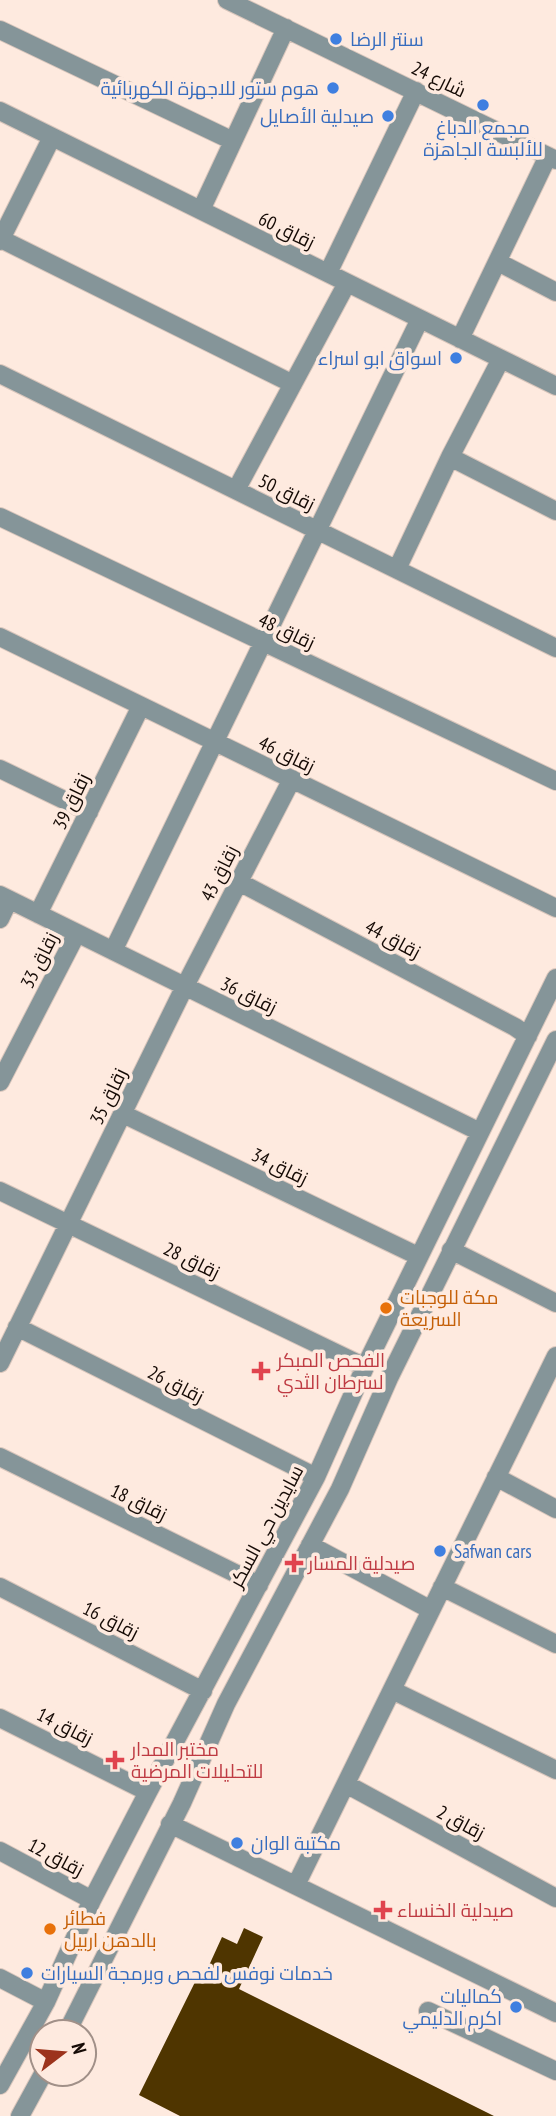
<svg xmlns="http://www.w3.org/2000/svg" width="556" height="2116" font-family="'PT Sans Narrow',Cairo,sans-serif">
	<rect width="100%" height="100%" fill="#feeadf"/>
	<path fill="#4f3500" d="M244 1928 263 1937 239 1989 494 2116H180L139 2095 201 1970 206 1972 222 1937 237 1944Z"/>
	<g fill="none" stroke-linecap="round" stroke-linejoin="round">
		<g stroke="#d9c6bc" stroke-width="20">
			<path id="minor" d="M227 0 556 160
				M0 30 233 141
				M0 111 556 386
				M201 210 286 28
				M1 239 293 384
				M0 241 52 137
				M498 262 556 292
				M328 273 416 91
				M460 339 548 156
				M0 374 556 648
				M450 457 556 511
				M236 490 347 283
				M0 517 556 781
				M397 569 450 457 501 359
				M0 637 556 908
				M0 769 89 812
				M239 882 515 1027 528 1036
				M0 895 480 1132
				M38 914 141 706
				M0 919 9 900
				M113 951 420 319
				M0 1082 77 933
				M123 1114 418 1256
				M0 1191 365 1367
				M451 1250 556 1303
				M17 1327 316 1477
				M0 1363 185 986 292 779
				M0 1457 259 1585
				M496 1477 556 1509
				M310 1545 431 1610
				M0 1587 203 1691
				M442 1587 556 1644
				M392 1690 556 1770
				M0 1718 148 1792
				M346 1784 556 1898
				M170 1824 556 2013
				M0 1851 92 1900
				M296 1885 556 1356
				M0 1978 46 2002
				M428 2011 556 2071
				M67 2032 182 1803 226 1704 340 1489 389 1378 556 1040
				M0 2085 46 2002 92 1900 148 1792 316 1477 365 1367 556 978
				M20 2116 43 2074"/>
		</g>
		<use href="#minor" stroke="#859599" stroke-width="18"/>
	</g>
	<g fill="#3f7fe0" stroke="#feeadf" stroke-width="2.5">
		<circle cx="336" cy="39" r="7"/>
		<circle cx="333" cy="88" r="7"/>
		<circle cx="483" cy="105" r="7"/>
		<circle cx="388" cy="116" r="7"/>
		<circle cx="456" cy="358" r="7"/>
		<circle cx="440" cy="1551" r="7"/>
		<circle cx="237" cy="1843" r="7"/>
		<circle cx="27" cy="1973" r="7"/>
		<circle cx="516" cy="2007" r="7"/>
	</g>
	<g fill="#e8710a" stroke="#feeadf" stroke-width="2.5">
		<circle cx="386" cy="1308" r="7"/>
		<circle cx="50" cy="1929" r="7"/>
	</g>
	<g fill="#e0444e" stroke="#feeadf" stroke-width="2.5">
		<path d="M257.5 1360.5h7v7h7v7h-7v7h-7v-7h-7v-7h7z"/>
		<path d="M290.5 1552.5h7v7h7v7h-7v7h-7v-7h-7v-7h7z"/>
		<path d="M111.5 1749.5h7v7h7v7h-7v7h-7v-7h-7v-7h7z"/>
		<path d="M379.5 1899.5h7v7h7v7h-7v7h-7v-7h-7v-7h7z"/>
	</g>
	<g text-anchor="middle" stroke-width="7" stroke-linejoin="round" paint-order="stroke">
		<g font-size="19" fill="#366cbe" stroke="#feeadf" text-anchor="start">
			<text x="350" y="46">سنتر الرضا</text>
			<text x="319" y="95" text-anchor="end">هوم ستور للاجهزة الكهربائية</text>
			<text x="374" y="123" text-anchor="end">صيدلية الأصايل</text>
			<text x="483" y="134" text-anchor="middle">مجمع الدباغ<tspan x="483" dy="22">للألبسة الجاهزة</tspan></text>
			<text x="442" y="365" text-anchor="end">اسواق ابو اسراء</text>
			<text x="454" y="1558">Safwan cars</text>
			<text x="251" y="1850">مكتبة الوان</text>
			<text x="41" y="1980">خدمات نوفس لفحص وبرمجة السيارات</text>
			<text x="502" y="2003" text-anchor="end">كماليات<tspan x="502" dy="22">اكرم الدليمي</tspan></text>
		</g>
		<g font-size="19" fill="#150a05" stroke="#feeadf">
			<text transform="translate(439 79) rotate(26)" y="7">شارع 24</text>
			<text transform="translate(287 230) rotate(26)" y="7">زقاق 60</text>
			<text transform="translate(287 492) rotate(26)" y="7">زقاق 50</text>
			<text transform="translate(287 631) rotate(25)" y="7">زقاق 48</text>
			<text transform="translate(287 754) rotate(26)" y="7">زقاق 46</text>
			<text transform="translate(71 801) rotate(-64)" y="7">زقاق 39</text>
			<text transform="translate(219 873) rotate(-63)" y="7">زقاق 43</text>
			<text transform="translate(393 939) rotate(28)" y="7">زقاق 44</text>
			<text transform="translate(39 960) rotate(-63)" y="7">زقاق 33</text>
			<text transform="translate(249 995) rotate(26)" y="7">زقاق 36</text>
			<text transform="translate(108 1096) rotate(-64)" y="7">زقاق 35</text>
			<text transform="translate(280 1166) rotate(26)" y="7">زقاق 34</text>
			<text transform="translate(192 1260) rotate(26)" y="7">زقاق 28</text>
			<text transform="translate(176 1384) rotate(27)" y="7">زقاق 26</text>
			<text transform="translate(139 1502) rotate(26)" y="7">زقاق 18</text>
			<text transform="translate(266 1526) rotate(-62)" y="7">سايدين حي السكر</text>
			<text transform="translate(111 1620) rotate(27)" y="7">زقاق 16</text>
			<text transform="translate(65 1726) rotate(27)" y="7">زقاق 14</text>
			<text transform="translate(461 1822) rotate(28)" y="7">زقاق 2</text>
			<text transform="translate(56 1857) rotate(28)" y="7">زقاق 12</text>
		</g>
		<g font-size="19" fill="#c56008" stroke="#feeadf" text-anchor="start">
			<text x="400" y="1304">مكة للوجبات<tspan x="400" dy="22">السريعة</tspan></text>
			<text x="64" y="1925">فطائر<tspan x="64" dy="22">بالدهن اربيل</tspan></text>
		</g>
		<g font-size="19" fill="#be3a42" stroke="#feeadf" text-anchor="start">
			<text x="277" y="1367">الفحص المبكر<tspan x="277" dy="22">لسرطان الثدي</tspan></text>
			<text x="308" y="1570">صيدلية المسار</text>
			<text x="131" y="1756">مختبر المدار<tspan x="131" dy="22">للتحليلات المرضية</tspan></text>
			<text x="397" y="1917">صيدلية الخنساء</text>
		</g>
	</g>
	<g transform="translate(63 2053) rotate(74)"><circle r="33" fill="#feeadf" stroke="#a19088" stroke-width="2"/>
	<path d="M0-5L12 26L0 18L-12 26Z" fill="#9c331c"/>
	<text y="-10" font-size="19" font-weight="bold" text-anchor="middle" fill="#150a05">N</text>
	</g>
</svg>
